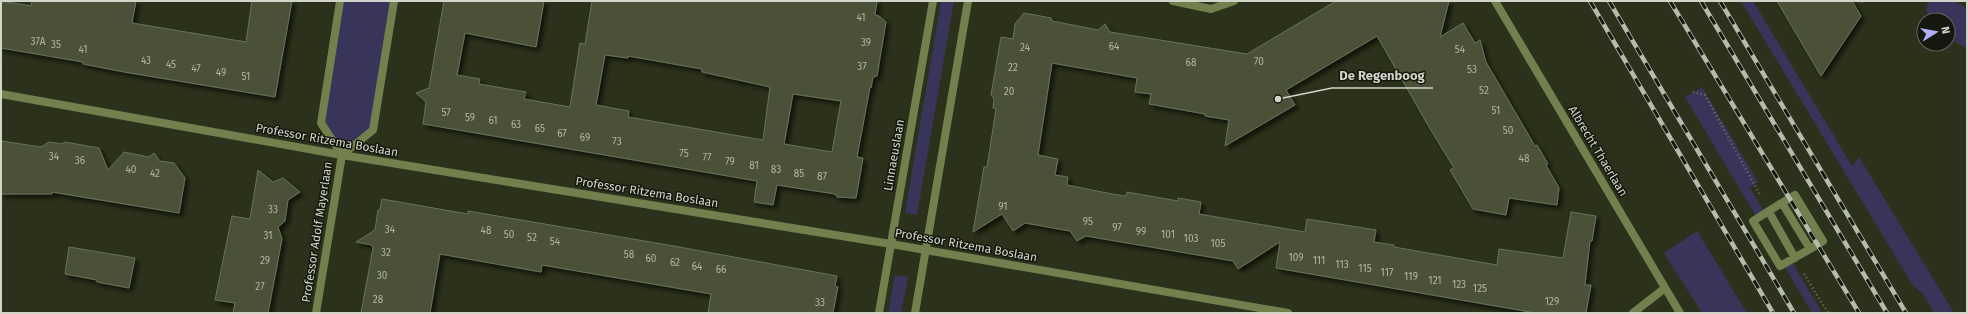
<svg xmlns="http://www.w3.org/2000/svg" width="1968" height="314" font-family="'Fira Sans',sans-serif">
	<defs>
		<filter id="shadow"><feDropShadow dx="3.5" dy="3.5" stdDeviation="2" flood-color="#0009"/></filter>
	</defs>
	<rect width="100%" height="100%" fill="#2b311a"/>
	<path fill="#39355a" d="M340 1H394L373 130 342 155 321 123Z
		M941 1H954L917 215 905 213Z
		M1741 1H1753L1852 166 1859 157 1954 313H1934L1923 294 1912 284Z
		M1929 1H1955L1967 9V49L1948 37V20H1929L1926 9Z
		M1702 87 1758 182 1750 188 1765 213 1757 218 1685 97Z
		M1697 231 1747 313H1702L1664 253Z
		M1791 260 1822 313H1812L1783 264Z
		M895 275 908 277 901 313H888Z"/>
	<path fill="#4b5139" stroke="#6a7258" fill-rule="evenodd" filter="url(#shadow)" d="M1 1 31 6 32 1H136L132 23 246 42 252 1H292L275 97 124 72 83 64V62L1 48Z
		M444 1H544L536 47 465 33 457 75 480 79 479 84 526 92 524 99 570 107 580 43 585 44 592 1H877L875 15 879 16 886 22 877 76 873 77 871 88 870 87 857 157 863 158 856 198 837 197 835 194 777 185 773 205 754 202 757 181 423 124 426 102 416 93 429 88ZM605 55 628 58V56L702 69V72L770 87 763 140 628 117 629 111 596 105ZM793 94 841 101 832 152 784 144Z
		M1336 1H1449L1440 37 1463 23 1475 43 1480 40 1486 62 1535 146 1537 145 1548 164 1546 165 1559 188 1557 205 1509 198 1506 215 1473 209 1450 170 1454 168 1429 127 1377 36 1286 90 1295 105 1225 146 1229 120 1205 116V114L1149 104 1151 94 1135 92 1137 78 1052 63 1038 155 1058 159 1055 175 1068 177 1067 185 1112 194 1126 196 1127 192 1178 201V198L1201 202 1199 214 1305 232 1307 219 1376 230 1374 242 1394 245V247L1497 265 1499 249 1563 258 1571 212 1596 216 1592 241H1590L1585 285H1591L1586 313H1536L1276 268 1280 242 1238 269 1233 261 1086 236 1077 241 1070 231 1025 223 1013 231 1002 214 973 232 984 167H987L996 109 993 108 994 99 991 95 1001 37 1013 39 1015 24 1024 13 1051 18 1052 21 1098 30 1105 24 1110 32 1247 54Z
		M1777 1H1852L1861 16 1821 76Z
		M1 141 41 147 49 142 62 144 65 142 99 148 108 170 124 152 149 157 154 153 160 161 174 163 185 178 179 213 52 192V194H1Z
		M258 170 273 182 283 178 300 192 288 200 285 221 278 227 282 239 268 313H233L235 303 215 300 232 216 250 219Z
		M382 199 468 214V211L674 246 837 276 835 286 838 287 833 313H708L711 294 542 265 541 272 440 254 430 313H361L373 248 372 245 356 242 375 230 378 210 380 209Z
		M69 247 135 258 129 288 97 282V280L65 274Z"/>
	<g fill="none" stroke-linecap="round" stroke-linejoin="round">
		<path stroke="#707662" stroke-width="2.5" stroke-dasharray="1 3" stroke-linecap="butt" d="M1859 1 1860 3 1863 1
			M1693 92 1705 95 1760 195
			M1804 274 1828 313"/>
		<path stroke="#73804e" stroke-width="8" d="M1782 203 1810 249 1780 266 1753 221C1767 212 1781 203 1795 195L1823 241 1810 249
			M1769 212 1795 258"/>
		<path stroke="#73804e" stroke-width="8" d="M340 1 321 123 342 155
			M1173 1 1211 9 1234 1
			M1495 1 1680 313
			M1 94 342 155 891 244 1288 313
			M316 313 342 155 373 130 394 1
			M879 313 933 1
			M915 313 968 1
			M1633 313 1665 288"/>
		<g stroke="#b6bbab" stroke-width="4.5">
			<path id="rail" d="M1590 1 1773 313
				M1609 1 1794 313
				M1670 1 1859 313
				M1701 1 1887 313
				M1720 1 1906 313"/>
		</g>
		<use href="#rail" stroke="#15180e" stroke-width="3" stroke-dasharray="9" stroke-linecap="butt"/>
	</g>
	<g text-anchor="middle" stroke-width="3" stroke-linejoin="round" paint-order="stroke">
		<g font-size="10" fill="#b0b4a4">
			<text x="861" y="21">41</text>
			<text x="38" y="45">37A</text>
			<text x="866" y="46">39</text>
			<text x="56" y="48">35</text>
			<text x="1114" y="50">64</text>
			<text x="1025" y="51">24</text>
			<text x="83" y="53">41</text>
			<text x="1460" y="53">54</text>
			<text x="146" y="64">43</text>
			<text x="1259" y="65">70</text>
			<text x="1191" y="66">68</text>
			<text x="171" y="68">45</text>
			<text x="862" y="70">37</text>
			<text x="1013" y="71">22</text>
			<text x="196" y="72">47</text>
			<text x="1472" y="73">53</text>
			<text x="221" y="76">49</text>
			<text x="246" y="80">51</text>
			<text x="1484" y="94">52</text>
			<text x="1009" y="95">20</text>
			<text x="1496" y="114">51</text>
			<text x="446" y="116">57</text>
			<text x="470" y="121">59</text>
			<text x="493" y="124">61</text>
			<text x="516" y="128">63</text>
			<text x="540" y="132">65</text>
			<text x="1508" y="134">50</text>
			<text x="562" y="137">67</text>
			<text x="585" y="141">69</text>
			<text x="617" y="145">73</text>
			<text x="684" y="157">75</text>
			<text x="54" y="160">34</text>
			<text x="707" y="161">77</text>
			<text x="1524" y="162">48</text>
			<text x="80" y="164">36</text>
			<text x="730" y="165">79</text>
			<text x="754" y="169">81</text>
			<text x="131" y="173">40</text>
			<text x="776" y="173">83</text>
			<text x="155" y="177">42</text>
			<text x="799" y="177">85</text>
			<text x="822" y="180">87</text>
			<text x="1003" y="210">91</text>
			<text x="273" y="213">33</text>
			<text x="1088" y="225">95</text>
			<text x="1117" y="231">97</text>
			<text x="390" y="233">34</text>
			<text x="486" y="234">48</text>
			<text x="1141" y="235">99</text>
			<text x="509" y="238">50</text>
			<text x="1168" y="238">101</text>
			<text x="268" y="239">31</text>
			<text x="532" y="241">52</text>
			<text x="1191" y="242">103</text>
			<text x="555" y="245">54</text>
			<text x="1218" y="247">105</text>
			<text x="386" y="256">32</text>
			<text x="629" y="258">58</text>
			<text x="1296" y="261">109</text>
			<text x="651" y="262">60</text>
			<text x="265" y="264">29</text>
			<text x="1319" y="264">111</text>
			<text x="675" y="266">62</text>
			<text x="1342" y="268">113</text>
			<text x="697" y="270">64</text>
			<text x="1365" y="272">115</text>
			<text x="721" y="273">66</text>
			<text x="1387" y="276">117</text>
			<text x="382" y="279">30</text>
			<text x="1411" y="280">119</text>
			<text x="1435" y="284">121</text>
			<text x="1459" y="288">123</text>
			<text x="260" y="290">27</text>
			<text x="1480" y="292">125</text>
			<text x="378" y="303">28</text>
			<text x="1552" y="305">129</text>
			<text x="820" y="306">33</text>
		</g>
		<g font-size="12" fill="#d1d5c7" stroke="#15180e">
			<text transform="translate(327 140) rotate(10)" y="4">Professor Ritzema Boslaan</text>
			<text transform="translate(1598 151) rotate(59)" y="4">Albrecht Thaerlaan</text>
			<text transform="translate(894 155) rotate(-80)" y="4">Linnaeuslaan</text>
			<text transform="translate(647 192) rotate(9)" y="4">Professor Ritzema Boslaan</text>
			<text transform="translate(317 232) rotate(-81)" y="4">Professor Adolf Mayerlaan</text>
			<text transform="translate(966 245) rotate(10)" y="4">Professor Ritzema Boslaan</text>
		</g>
	</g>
	<path fill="none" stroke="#d1d5c7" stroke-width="1.5" d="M1278 99L1332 88H1433"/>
	<circle fill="#d1d5c7" stroke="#15180e" stroke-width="1.5" cx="1278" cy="99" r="4"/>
	<g font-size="13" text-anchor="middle" font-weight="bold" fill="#d1d5c7" stroke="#15180e" stroke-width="3" stroke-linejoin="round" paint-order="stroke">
		<text x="1382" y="80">De Regenboog</text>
	</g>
	<rect width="1968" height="314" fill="none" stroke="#d1d5c7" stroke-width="4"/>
	<g transform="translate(1936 32) rotate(79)"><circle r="19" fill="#15180e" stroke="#606458"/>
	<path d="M0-3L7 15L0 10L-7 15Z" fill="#b3adf9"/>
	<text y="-6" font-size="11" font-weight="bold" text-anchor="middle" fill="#d1d5c7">N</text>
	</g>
</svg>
